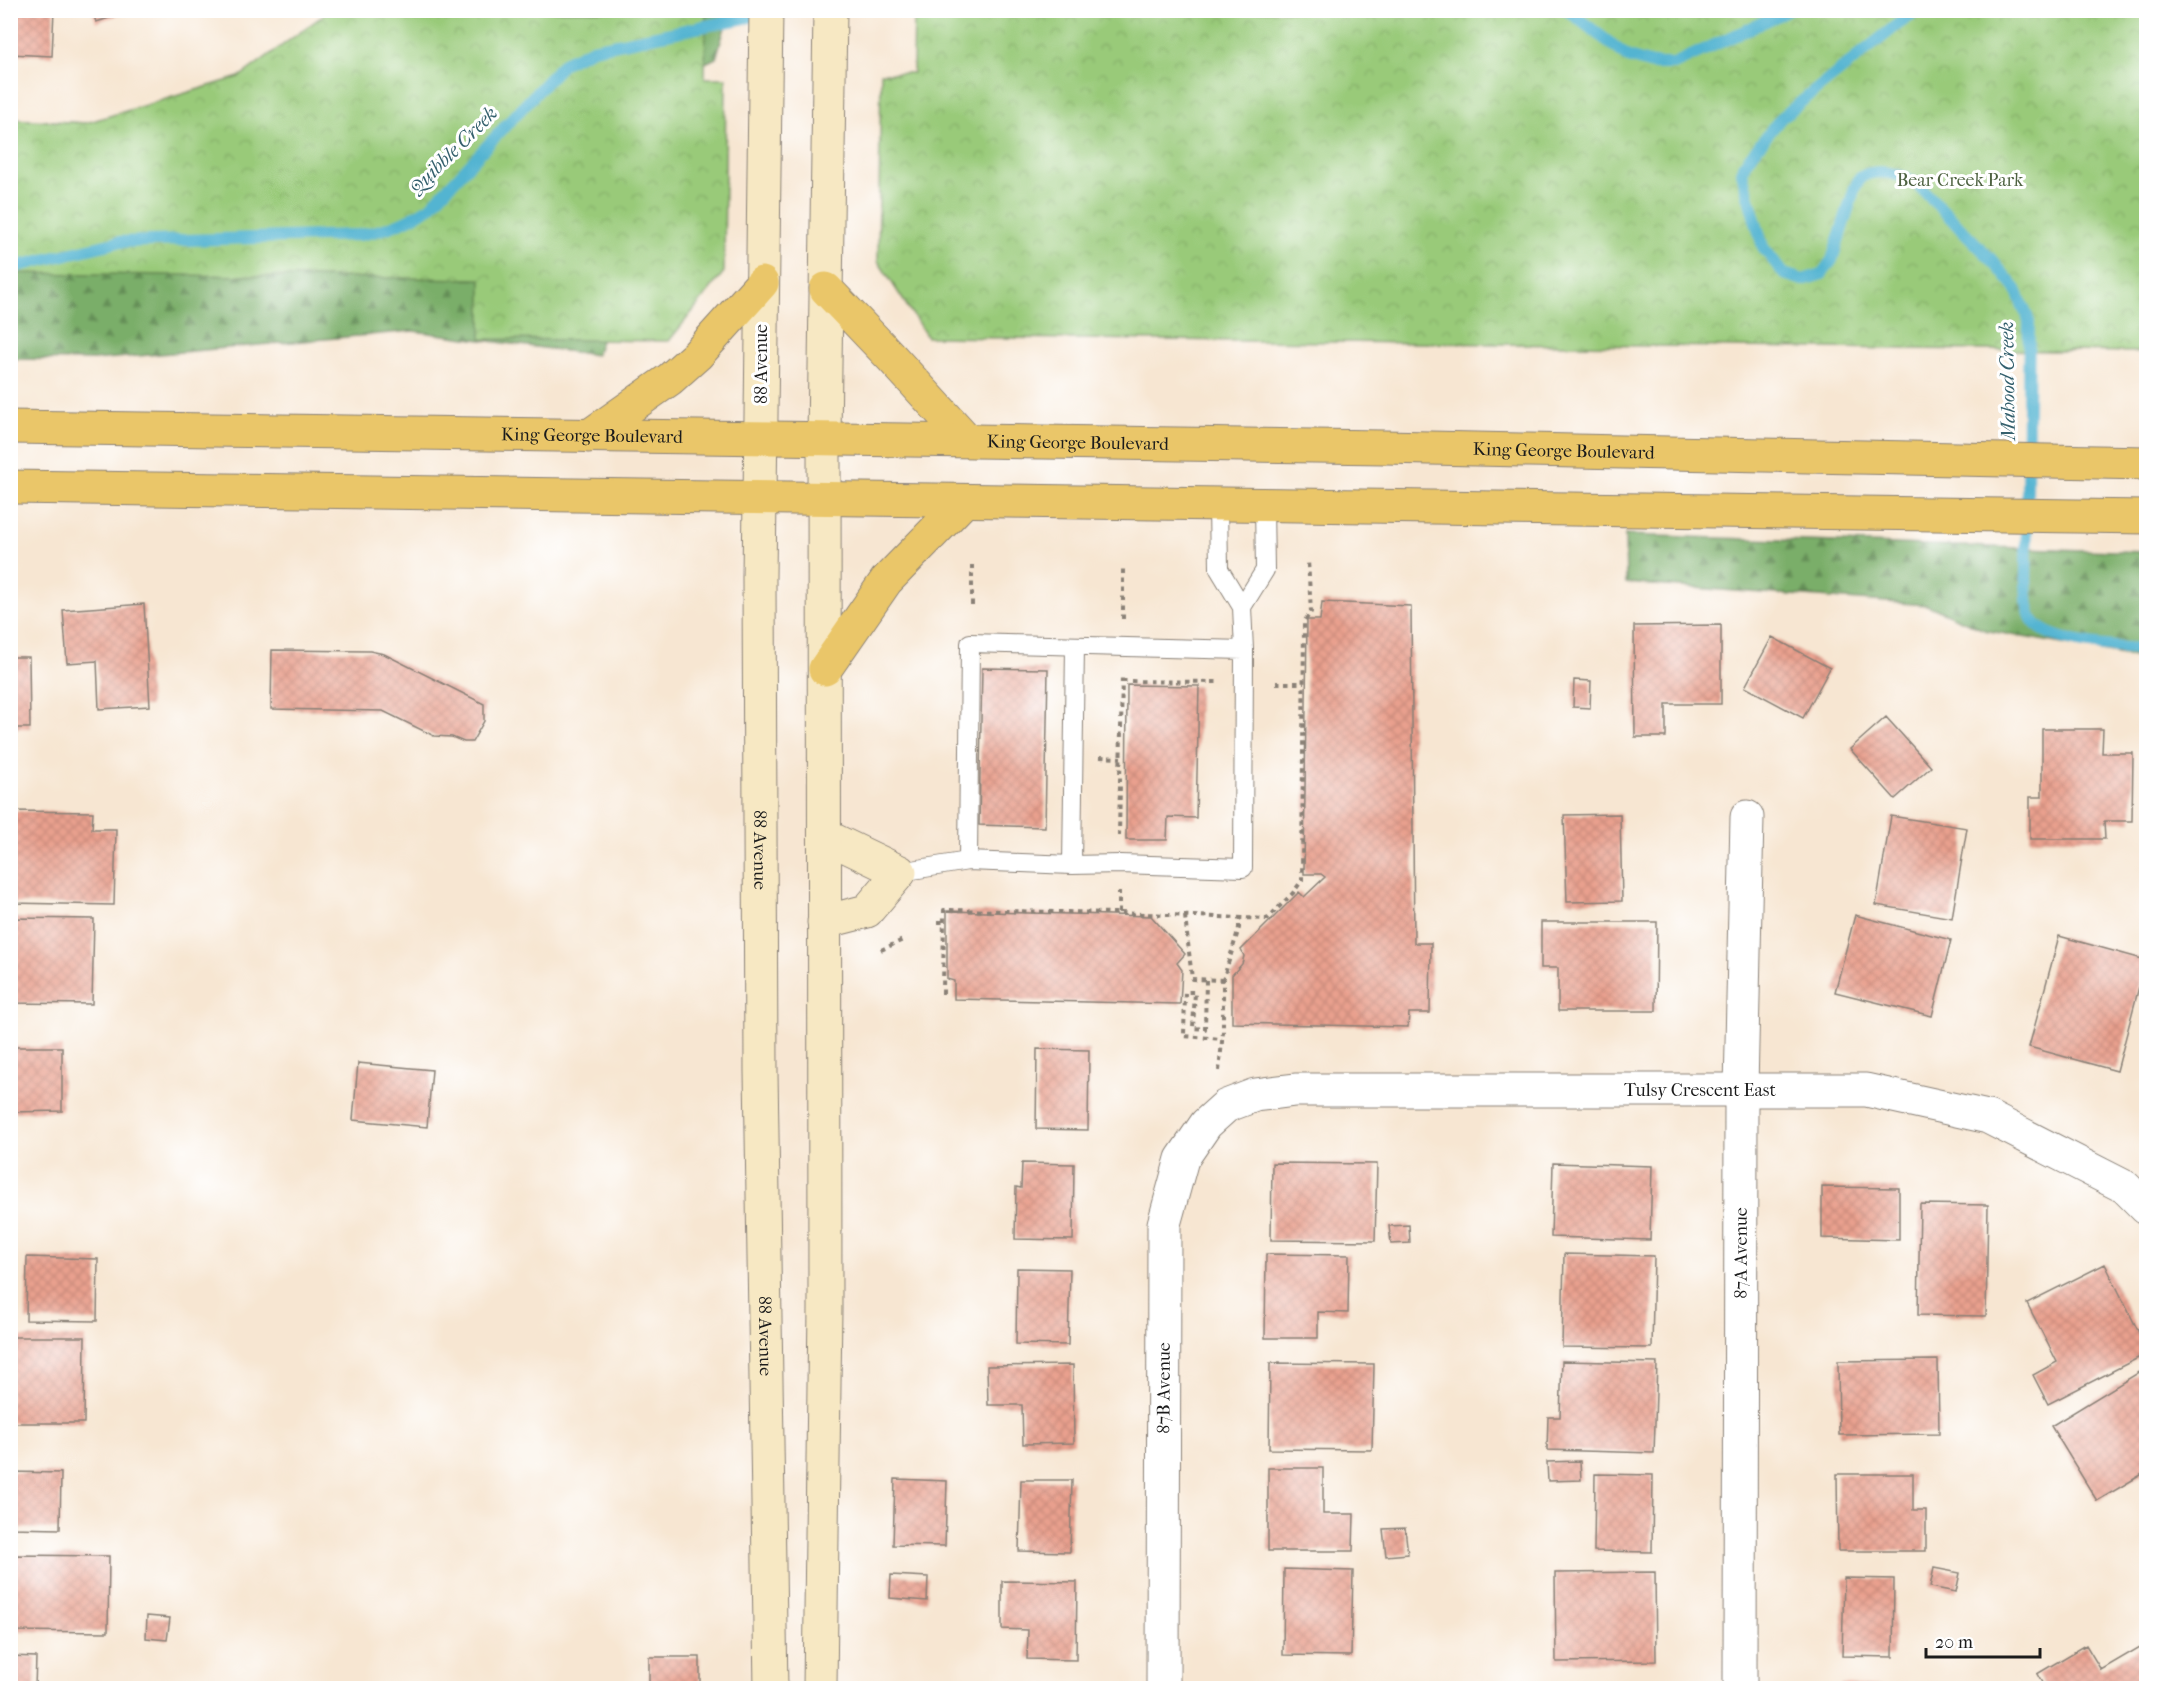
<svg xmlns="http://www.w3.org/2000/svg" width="2157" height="1699" font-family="'IM FELL French Canon',serif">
	<defs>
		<pattern id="forest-firs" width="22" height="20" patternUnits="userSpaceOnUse" patternTransform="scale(1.5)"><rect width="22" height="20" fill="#7aae69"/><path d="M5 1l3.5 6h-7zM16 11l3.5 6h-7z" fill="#638d56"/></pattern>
		<pattern id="park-crowns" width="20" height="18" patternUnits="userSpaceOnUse" patternTransform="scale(1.5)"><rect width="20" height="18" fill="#99ca79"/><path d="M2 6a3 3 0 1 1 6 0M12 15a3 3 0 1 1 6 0" fill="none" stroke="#83ad68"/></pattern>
		<pattern id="building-cross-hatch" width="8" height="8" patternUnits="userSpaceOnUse" patternTransform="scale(1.5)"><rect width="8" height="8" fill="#e9a08e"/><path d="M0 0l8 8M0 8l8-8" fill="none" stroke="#c7897a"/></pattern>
	</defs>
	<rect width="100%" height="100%" fill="#fff"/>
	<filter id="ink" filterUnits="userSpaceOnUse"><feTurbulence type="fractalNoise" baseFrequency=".0167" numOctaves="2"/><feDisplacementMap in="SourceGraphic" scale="12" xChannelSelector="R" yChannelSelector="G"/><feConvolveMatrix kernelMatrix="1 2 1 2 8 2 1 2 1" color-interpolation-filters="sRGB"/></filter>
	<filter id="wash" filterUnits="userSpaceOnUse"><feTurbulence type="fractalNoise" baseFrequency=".008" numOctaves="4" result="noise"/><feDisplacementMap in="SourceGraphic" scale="24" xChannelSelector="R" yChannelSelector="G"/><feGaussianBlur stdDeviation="1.35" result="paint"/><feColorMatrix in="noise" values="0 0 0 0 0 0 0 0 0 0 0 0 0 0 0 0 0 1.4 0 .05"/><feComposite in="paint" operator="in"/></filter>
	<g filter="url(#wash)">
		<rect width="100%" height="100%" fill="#f7e6d2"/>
		<path fill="url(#forest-firs)" stroke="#4b6542" stroke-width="1.5" d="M726 10 728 17 716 58 620 104 640 230 596 355 413 331 94 360 11 359 10 119 86 123 277 72 340 11Z
			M1625 535 2146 552V659L1984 630 1927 605 1626 583Z"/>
		<path fill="url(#park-crowns)" stroke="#5a734a" stroke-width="1.5" d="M329 11H706L705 78H726L724 272 669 341 481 339V279L11 273V119L86 123 239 77Z
			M914 11H2146V352L927 337 878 261 881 73H913Z"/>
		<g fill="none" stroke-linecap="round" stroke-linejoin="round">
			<path stroke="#52b4d1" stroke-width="12" d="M1567 10 1628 57 1652 64H1674L1789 10
				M1918 10 1897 25 1781 118 1745 163 1742 172 1744 181 1763 247 1784 274 1803 280 1822 274 1832 260 1855 187C1857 184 1858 180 1860 178 1875 166 1904 175 1917 184L1991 259 2016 289 2029 321 2026 581C2027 593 2026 612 2034 622 2050 644 2120 648 2146 649
				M10 268 118 242 359 235C387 230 406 222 430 207L564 63 593 49 764 14 794 10"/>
		</g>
		<g id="blocks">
			<path fill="url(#building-cross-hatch)" d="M10 10H54L52 56 10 54Z
				M92 10H132V11L96 22Z
				M1322 602 1411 606 1414 943H1431L1430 1013H1409L1408 1027 1232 1023V975L1242 964 1244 956 1241 950 1299 892 1304 897 1325 877 1321 874H1304L1307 620H1320Z
				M144 604 150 706 99 709 97 661 67 663 63 610Z
				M1721 625V704H1666V737H1635L1634 626Z
				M1772 637 1830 668 1803 718 1745 687Z
				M272 650 370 651 384 654 484 704V721L472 742H464L452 737 434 736 383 711 271 709Z
				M10 657H29L30 728H10Z
				M982 668 1048 669 1045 827 979 825Z
				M1574 680 1591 681 1590 708 1573 707Z
				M1127 685 1199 686 1196 818 1168 817 1167 840H1126Z
				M1886 717 1931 767 1895 799 1850 749Z
				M2042 729H2103L2102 753H2133L2132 821H2104L2105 839H2030V797H2042Z
				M10 811 93 812 92 829H116L114 905 10 903Z
				M1620 814 1622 901 1567 902 1564 815Z
				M1891 816 1967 828 1952 918 1876 905Z
				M947 911 1151 916 1185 954 1177 963 1182 970 1180 1004 954 999V981L947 979Z
				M1855 915 1951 940 1932 1016 1835 992Z
				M10 918 94 919 92 1004 10 1003Z
				M1541 922H1657L1656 1011H1558V968H1541Z
				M2059 936 2146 960 2117 1071 2029 1047Z
				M10 1027H15V1047H62V1111L10 1112Z
				M1037 1049 1089 1050 1088 1130 1036 1129Z
				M358 1063 432 1070 427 1127 353 1120Z
				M1022 1163 1074 1164 1073 1240 1015 1239 1016 1187 1021 1188Z
				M1272 1163 1377 1164 1375 1241 1271 1240Z
				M1553 1163 1652 1166 1650 1240 1551 1237Z
				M1822 1187 1899 1188V1240L1822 1238Z
				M1920 1204 1988 1205 1986 1316 1918 1315Z
				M1409 1225 1410 1243 1391 1244 1389 1226Z
				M1266 1254 1349 1255 1348 1313 1318 1312V1338H1265Z
				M1564 1254 1654 1256 1652 1348 1562 1347Z
				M27 1257 98 1259 97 1321 26 1320Z
				M2105 1264 2146 1347V1354L2048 1404 2033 1375 2057 1362 2027 1303Z
				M1017 1268 1070 1269 1068 1345 1016 1344Z
				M10 1337H85L84 1423H10Z
				M1938 1360 1939 1434 1839 1435 1838 1361Z
				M1562 1361 1657 1363 1654 1453 1547 1450 1548 1417H1560Z
				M1270 1363 1374 1364 1372 1450 1269 1449Z
				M1073 1365 1074 1443 1023 1444 1022 1405H988L987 1366Z
				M2146 1368V1472L2097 1501 2051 1426Z
				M1580 1461 1581 1480 1548 1481 1547 1462Z
				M1268 1468H1323V1514H1354L1353 1551H1268Z
				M10 1472 61 1473 60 1529 10 1528Z
				M1595 1474 1653 1475 1652 1552 1594 1551Z
				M1837 1474H1913V1510H1926V1551H1838Z
				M895 1479 947 1481 945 1546 893 1545Z
				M1021 1480H1072L1070 1552 1019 1551Z
				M1405 1528 1408 1554 1386 1556 1383 1529Z
				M10 1555 109 1556 108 1632 10 1631Z
				M1934 1568 1960 1573 1956 1592 1930 1587Z
				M1284 1569 1353 1571 1351 1656 1283 1655Z
				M1655 1572 1656 1661 1556 1662 1555 1573Z
				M891 1575 928 1577 927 1601 890 1598Z
				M1844 1578 1894 1579 1893 1657 1842 1656Z
				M1002 1581 1077 1582 1076 1660 1027 1659 1028 1630 1002 1629Z
				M147 1616 170 1618 167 1640 146 1638Z
				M2145 1644 2146 1647V1688H2045L2037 1674 2086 1645 2101 1670Z
				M10 1656 36 1657 35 1688H10Z
				M649 1657H700V1688H649Z
				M1842 1685 1896 1686V1688H1842Z
				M1607 1686H1651V1688H1607Z"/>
		</g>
	</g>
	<g filter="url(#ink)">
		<use href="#blocks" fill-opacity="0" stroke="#8a8177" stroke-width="1.5"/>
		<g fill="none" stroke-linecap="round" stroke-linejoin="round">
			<g stroke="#8a8177" stroke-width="20">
				<path id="lane" d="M1242 607 1265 570 1264 505
					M968 861 970 643 1244 650
					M1072 865 1075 646
					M900 872 968 861 1072 865 1120 864 1243 868 1244 650 1242 607 1219 569 1218 505"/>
			</g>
			<g stroke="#8a8177" stroke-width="35">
				<g id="street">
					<path id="s1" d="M1163 1688 1164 1224 1182 1159 1206 1124 1226 1106 1255 1095 1295 1090H1866L1988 1117 2125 1187 2146 1208"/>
					<path id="s2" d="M1740 1688 1741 1089 1747 817"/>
				</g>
			</g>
			<g stroke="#8a8177" stroke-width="35">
				<g id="secondary">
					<path id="s3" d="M766 10 759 578 761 1072 771 1688"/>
					<path d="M824 922 867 911 900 872 825 836"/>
					<path d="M820 1688 825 1309 824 438 830 10"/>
				</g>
			</g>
			<g stroke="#8a8177" stroke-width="35">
				<g id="primary">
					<path d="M826 289 891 357 967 440"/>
					<path id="s4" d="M10 427 1384 447 2146 463"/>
					<path d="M589 436 670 379 697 355 762 283"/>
					<path d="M10 487 2146 517"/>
					<path d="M825 669 886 581 964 501"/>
				</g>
			</g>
			<path stroke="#8a8177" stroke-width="4" stroke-dasharray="4.5 4.5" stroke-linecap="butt" d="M972 605V565
				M1123 619V567
				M1122 681 1217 682
				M1276 683H1304
				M1100 757 1121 758
				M1119 836 1122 675
				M1119 913V892
				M1185 916 1192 979 1223 980
				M938 922H944
				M881 950 905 939
				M1206 980 1205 1029 1193 1028 1195 992H1185L1184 1036 1222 1039
				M943 994 944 910 1119 913 1267 919 1293 893 1302 880 1304 622 1311 612 1308 560
				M1219 1071 1223 1032V980L1239 928V918"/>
			<use href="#lane" stroke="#fff" stroke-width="18"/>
			<use href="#street" stroke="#fff" stroke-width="33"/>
			<use href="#secondary" stroke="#f7e8c3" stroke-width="33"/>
			<use href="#primary" stroke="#eac669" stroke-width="33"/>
		</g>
	</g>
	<g text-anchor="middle" stroke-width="6" stroke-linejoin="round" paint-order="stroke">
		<g font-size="18" fill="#4e6241" stroke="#fff">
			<text x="1960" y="186">Bear Creek Park</text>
		</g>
		<g font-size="18" fill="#1c1c1c" stroke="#fff">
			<text transform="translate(761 364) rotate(-90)" y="6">88 Avenue</text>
			<text dy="6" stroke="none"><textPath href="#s4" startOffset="582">King George Boulevard</textPath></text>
			<text dy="6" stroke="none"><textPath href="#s4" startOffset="1068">King George Boulevard</textPath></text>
			<text dy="6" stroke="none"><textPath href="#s4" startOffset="1554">King George Boulevard</textPath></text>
			<text dy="6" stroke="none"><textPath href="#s3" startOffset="840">88 Avenue</textPath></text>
			<text dy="6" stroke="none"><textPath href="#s1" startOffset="1077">Tulsy Crescent East</textPath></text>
			<text dy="6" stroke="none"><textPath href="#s2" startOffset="435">87A Avenue</textPath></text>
			<text dy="6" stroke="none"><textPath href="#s3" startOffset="1326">88 Avenue</textPath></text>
			<text dy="6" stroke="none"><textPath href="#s1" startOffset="300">87B Avenue</textPath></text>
		</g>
		<g font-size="20" font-style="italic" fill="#34606d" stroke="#fff">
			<text transform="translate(453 150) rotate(-45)" y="7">Quibble Creek</text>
			<text transform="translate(2007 381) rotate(-91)" y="7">Mahood Creek</text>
		</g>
	</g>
	<rect width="2157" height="1699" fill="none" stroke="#fff" stroke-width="36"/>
	<path d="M1926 1648v9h114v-9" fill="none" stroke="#1c1c1c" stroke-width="3"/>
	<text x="1935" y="1648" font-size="18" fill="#1c1c1c" stroke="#ffffff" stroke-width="4.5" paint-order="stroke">20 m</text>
</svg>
